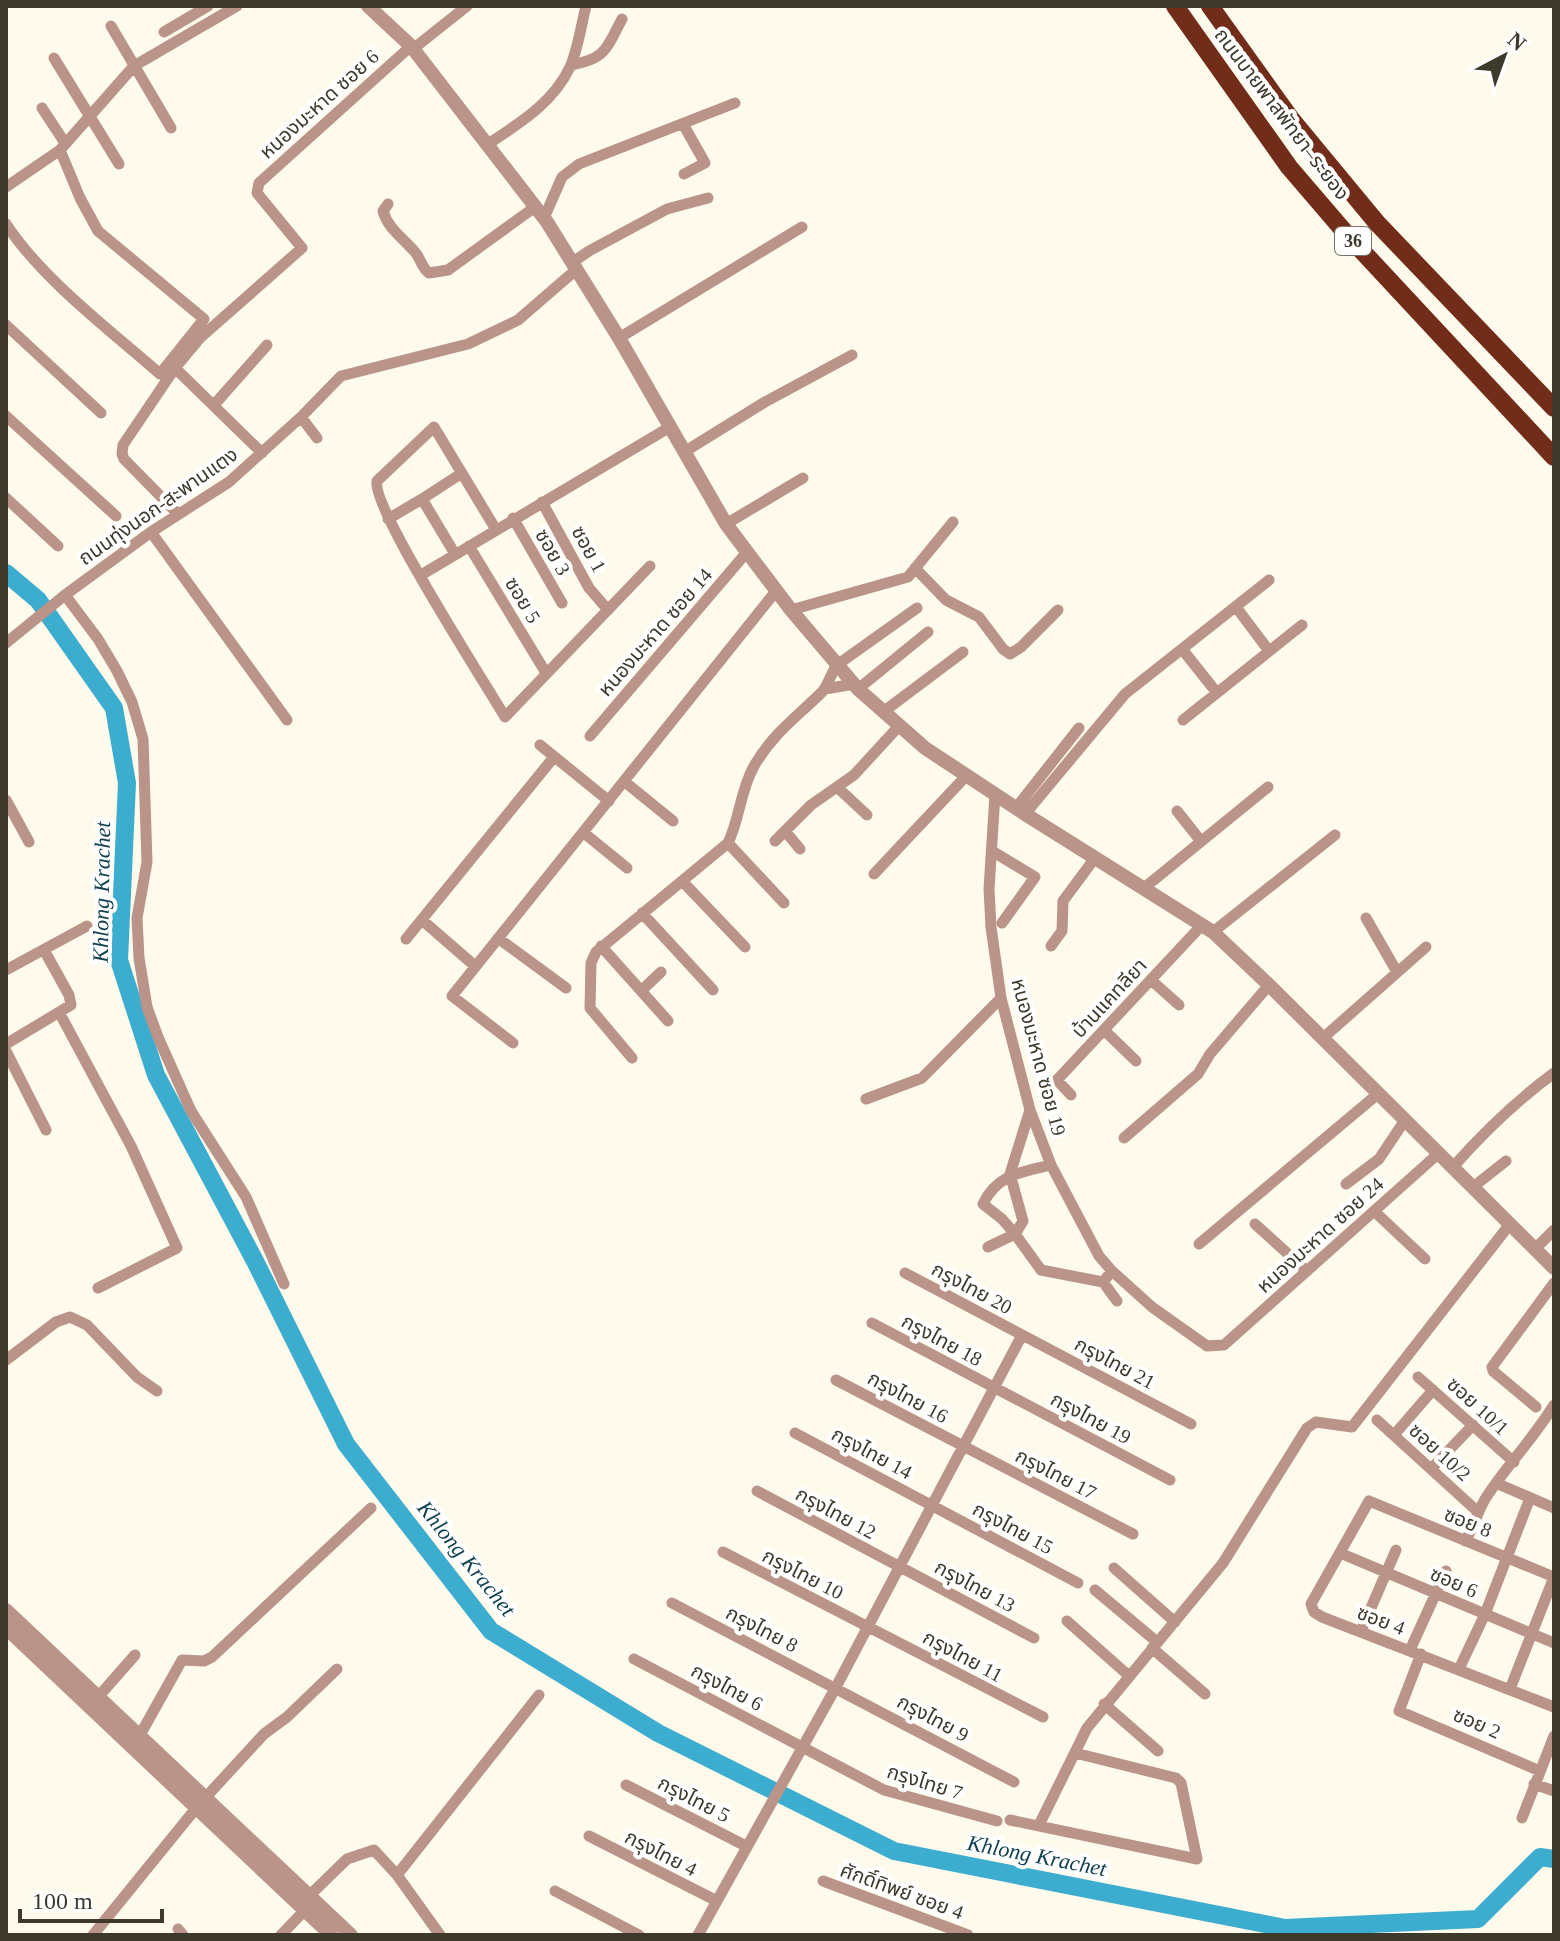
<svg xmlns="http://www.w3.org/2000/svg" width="1560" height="1941" font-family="'Times New Roman','Noto Sans Thai',serif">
	<rect width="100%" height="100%" fill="#fefbed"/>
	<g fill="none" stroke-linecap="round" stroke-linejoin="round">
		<path stroke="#3dadcf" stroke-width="18" d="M6 573 38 600 114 708 127 783 119 960 156 1075 256 1263 346 1444 491 1631 658 1733 894 1851 1285 1928 1478 1919 1540 1857 1554 1859"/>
		<path stroke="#ba9389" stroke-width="11" d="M111 26 171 128
			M164 32 208 6
			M413 49 467 6
			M54 58 119 164
			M571 65C606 59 606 49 622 19
			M42 108 65 143
			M683 124 705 163 684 174
			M488 144C520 123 553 103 570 67 578 49 581 26 586 6
			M6 187 60 150 134 66 237 6
			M388 204 383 211C388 229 403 238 415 252 421 259 421 267 429 273L448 270 535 207
			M544 218 562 177 579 164 735 103
			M6 224C42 279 110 330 160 374L204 319 98 231 80 198 60 150
			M573 262 589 251 667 209 708 198
			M6 325 101 413
			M619 338 802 227
			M175 368 262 453
			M214 405 267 345
			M6 416 116 516
			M301 417 317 438
			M684 452 765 402 852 355
			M6 498 58 546
			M542 502 589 588 608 610
			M178 514 124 459 122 454 123 445 175 368 200 338 302 248 257 193 259 183 411 46
			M513 518 562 603
			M388 519 422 499
			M726 524 803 478
			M495 528 434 427 377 481C370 505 485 683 505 717L650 566
			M151 532 287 720
			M469 546 546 673
			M455 554 422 499 462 473
			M915 568 946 600 979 617 1003 649 1010 654 1021 647 1058 610
			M421 575 670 427
			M65 595 98 639 117 671 132 702 143 739 147 862 137 918 139 958 147 1007 158 1037 191 1111 246 1197 284 1284
			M1236 607 1269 651
			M791 610 908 577 953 522
			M6 643 65 595 151 532 229 482 301 417 341 376 468 344 518 320 577 269
			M1182 649 1217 693
			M825 689 854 684
			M858 689 928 632
			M883 712 963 652
			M1183 720 1302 625
			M590 736 747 552
			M540 745 609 801
			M625 782 673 821
			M837 787 867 815
			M995 794 989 889 991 927 1001 998 1030 1110 1051 1165 1099 1256 1112 1271 1152 1307 1207 1346 1224 1345 1439 1153
			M6 800 29 842
			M1016 808 1079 728
			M1177 811 1200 840
			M1025 814 1125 694 1269 580
			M785 831 800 849
			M584 833 627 868
			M775 841 811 805 854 775 899 726
			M728 843 784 903
			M992 851 1035 877 1002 923
			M874 874 967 775
			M683 882 745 947
			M1144 888 1268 787
			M642 913 713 990
			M1366 918 1397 972
			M422 920 475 966
			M1213 932 1335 835
			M498 938 566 988
			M406 939 554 757
			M601 946 668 1021
			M1051 946 1062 931 1063 901 1095 858
			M6 970 87 926
			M1151 980 1179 1005
			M641 991 661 972
			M60 1014 131 1146 177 1248 98 1288
			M1104 1030 1136 1061
			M1323 1038 1426 947
			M513 1043 452 996 776 591
			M6 1044 71 1005 69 995 44 950
			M6 1051 46 1130
			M632 1058 590 1008 591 963 596 952 728 843C740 818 740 791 754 766 774 732 796 718 822 692 828 686 831 673 837 665L917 608
			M1071 1095 1057 1080 1202 925
			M866 1099 922 1078 1001 998
			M1030 1110 1010 1174 1023 1221 1015 1234 1041 1270 1103 1282 1112 1271
			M1124 1138 1198 1074 1210 1054 1269 985
			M1453 1167C1484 1132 1516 1101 1554 1073
			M1346 1184 1379 1159 1405 1120
			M1473 1187 1506 1161
			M1374 1211 1425 1259
			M1255 1224 1307 1271
			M1199 1244 1379 1093
			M988 1247 1015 1234 1002 1219 983 1204C997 1174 1022 1172 1051 1165
			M1535 1249 1554 1230
			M905 1273 1191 1424
			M1103 1282 1117 1301
			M872 1323 1170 1480
			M6 1360 56 1322 70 1317 87 1325 137 1377 157 1391
			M1418 1377 1514 1462
			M836 1380 1133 1534
			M1536 1407 1493 1371 1492 1367 1554 1283
			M1377 1420 1477 1511
			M795 1433 1078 1583
			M1394 1435 1433 1390
			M1431 1469 1473 1425
			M1496 1483 1554 1508
			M757 1491 1034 1638
			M1465 1541C1475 1526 1477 1511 1487 1496 1508 1464 1533 1439 1554 1405
			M723 1552 1043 1717
			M1340 1553 1554 1643
			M1114 1568 1175 1622
			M1554 1577 1369 1501 1311 1604 1314 1612 1322 1617 1554 1707
			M1095 1590 1157 1642
			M672 1603 1014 1782
			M1067 1621 1128 1675
			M1361 1631 1396 1550
			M1152 1648 1205 1694
			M1410 1650 1446 1571
			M1421 1654 1399 1711 1540 1771
			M634 1659 884 1790 997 1821
			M1459 1669 1485 1614 1530 1498
			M1510 1689 1554 1577
			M99 1696 135 1655
			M1104 1704 1158 1751
			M140 1735 182 1660 204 1661 212 1657 371 1508
			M1534 1784 1554 1791
			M626 1785 746 1846
			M206 1797 264 1734 287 1717 337 1669
			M1522 1818 1554 1736
			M1010 1820 1197 1859 1181 1783 1176 1778 1075 1753
			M1039 1825 1087 1728 1223 1563 1307 1428 1316 1422 1352 1427 1510 1224
			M589 1836 717 1901
			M397 1875 539 1695
			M823 1881 968 1935
			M555 1891 639 1935
			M309 1896 347 1859 374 1850 397 1875 440 1935
			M178 1929 183 1935
			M93 1935 197 1807
			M281 1935 305 1910
			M698 1935 836 1687 1022 1335"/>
		<path stroke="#ba9389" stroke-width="14" d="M368 6 411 46 547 222 619 338 726 524 791 610 858 689 925 748 1025 814 1213 932 1269 985 1554 1268
			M6 1610 351 1935
			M6 1628 331 1935"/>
		<path stroke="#722c1a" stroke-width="18" d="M1175 6 1289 167 1349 237 1554 457
			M1210 6 1291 119 1377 223 1554 408"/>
	</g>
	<g text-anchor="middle" stroke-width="8" stroke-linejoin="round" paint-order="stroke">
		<rect fill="#fff" stroke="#77756b" stroke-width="2" x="1335" y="227" width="36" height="28" rx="6"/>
		<g font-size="18" font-weight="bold" fill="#3d3a2c">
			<text x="1353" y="247">36</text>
		</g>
		<g font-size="20" fill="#3d3a2c" stroke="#fff">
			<text transform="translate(319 104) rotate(-42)" y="7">หนองมะหาด ซอย 6</text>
			<text transform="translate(1282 114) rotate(53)" y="7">ถนนบายพาสพัทยา–ระยอง</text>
			<text transform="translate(158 506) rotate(-35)" y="7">ถนนทุ่งนอก-สะพานแตง</text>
			<text transform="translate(589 549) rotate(61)" y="7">ซอย 1</text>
			<text transform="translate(553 552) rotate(60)" y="7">ซอย 3</text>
			<text transform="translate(523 600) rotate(59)" y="7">ซอย 5</text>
			<text transform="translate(655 632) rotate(-49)" y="7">หนองมะหาด ซอย 14</text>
			<text transform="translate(1109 998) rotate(-47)" y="7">บ้านแคทลียา</text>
			<text transform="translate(1039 1057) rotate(75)" y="7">หนองมะหาด ซอย 19</text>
			<text transform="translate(1320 1235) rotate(-42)" y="7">หนองมะหาด ซอย 24</text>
			<text transform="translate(972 1288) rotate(28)" y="7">กรุงไทย 20</text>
			<text transform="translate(942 1340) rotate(28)" y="7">กรุงไทย 18</text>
			<text transform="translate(1115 1363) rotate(28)" y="7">กรุงไทย 21</text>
			<text transform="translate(908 1397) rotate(28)" y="7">กรุงไทย 16</text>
			<text transform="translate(1478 1406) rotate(42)" y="7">ซอย 10/1</text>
			<text transform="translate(1091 1418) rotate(28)" y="7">กรุงไทย 19</text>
			<text transform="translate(1440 1452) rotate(42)" y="7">ซอย 10/2</text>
			<text transform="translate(872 1453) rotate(28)" y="7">กรุงไทย 14</text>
			<text transform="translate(1056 1474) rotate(27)" y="7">กรุงไทย 17</text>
			<text transform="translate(836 1513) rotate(28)" y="7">กรุงไทย 12</text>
			<text transform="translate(1468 1522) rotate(22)" y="7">ซอย 8</text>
			<text transform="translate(1013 1528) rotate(28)" y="7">กรุงไทย 15</text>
			<text transform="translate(803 1574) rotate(27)" y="7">กรุงไทย 10</text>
			<text transform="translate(1454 1582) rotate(23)" y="7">ซอย 6</text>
			<text transform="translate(975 1586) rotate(28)" y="7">กรุงไทย 13</text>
			<text transform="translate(1381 1620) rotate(21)" y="7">ซอย 4</text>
			<text transform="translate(762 1629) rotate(27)" y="7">กรุงไทย 8</text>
			<text transform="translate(963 1656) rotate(28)" y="7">กรุงไทย 11</text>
			<text transform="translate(727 1687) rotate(28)" y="7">กรุงไทย 6</text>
			<text transform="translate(933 1718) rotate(28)" y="7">กรุงไทย 9</text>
			<text transform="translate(1477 1723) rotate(23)" y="7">ซอย 2</text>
			<text transform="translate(925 1782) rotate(17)" y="7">กรุงไทย 7</text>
			<text transform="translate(694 1799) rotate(27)" y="7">กรุงไทย 5</text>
			<text transform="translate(661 1853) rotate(27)" y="7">กรุงไทย 4</text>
			<text transform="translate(902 1891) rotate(20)" y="7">ศักดิ์ทิพย์ ซอย 4</text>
		</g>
		<g font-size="22" font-style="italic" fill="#114150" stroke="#fff">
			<text transform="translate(101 892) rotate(-89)" y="8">Khlong Krachet</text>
			<text transform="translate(467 1558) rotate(51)" y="8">Khlong Krachet</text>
			<text transform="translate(1037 1855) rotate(11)" y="8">Khlong Krachet</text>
		</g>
	</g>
	<rect width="1560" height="1941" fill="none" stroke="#3d3a2c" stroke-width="16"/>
	<g transform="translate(1504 56) rotate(41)" stroke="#ffffff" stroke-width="6" paint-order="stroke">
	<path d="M0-6L14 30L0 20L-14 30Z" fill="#3d3a2c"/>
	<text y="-12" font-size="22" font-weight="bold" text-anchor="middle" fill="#3d3a2c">N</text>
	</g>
	<path d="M20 1909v12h142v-12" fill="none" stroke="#3d3a2c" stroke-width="4"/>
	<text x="32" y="1909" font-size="24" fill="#3d3a2c" stroke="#ffffff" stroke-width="6" paint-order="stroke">100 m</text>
</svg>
